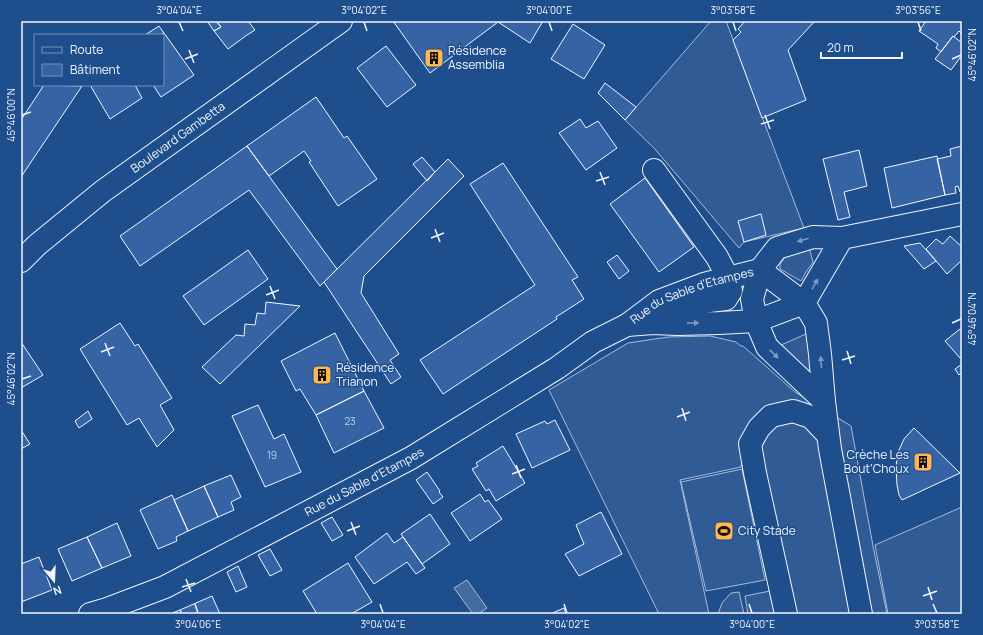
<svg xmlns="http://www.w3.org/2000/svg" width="983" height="635" font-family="Manrope,sans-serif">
	<rect width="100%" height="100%" fill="#1f4e8c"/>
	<path fill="#305b95" stroke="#a8bbd7" d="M711 21H726L804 228 744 242 739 248 654 148 625 120Z
		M809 247 813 262 806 272 801 281 780 269V264L786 256Z
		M808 333 814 378 779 346Z
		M710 336 736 342 741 346H743L795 392 851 426 873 546 887 614H748L745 596 770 591 748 486 742 465H741V467L680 480 709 614H659L549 390 628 343 668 337Z
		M742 469 765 580 706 591 681 482Z
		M962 507V614H888L875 545Z
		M739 592 744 614H718L722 603 731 593Z"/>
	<path fill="#446ba0" stroke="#a8bbd7" d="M467 580 487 608 478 614H473L454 588Z"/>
	<path fill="#3563a3" stroke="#f2f6ff" d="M207 21H216L221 27 214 31Z
		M216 21H248L255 30 247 35 228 49 214 31 221 27Z
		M393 21H543L530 43 498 22 430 73Z
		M745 21H815L788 50 806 100 762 118 733 40 741 32 738 29Z
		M926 21H960L962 23V34L959 31 954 37 953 36 941 52 936 48 938 44 919 31Z
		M573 24 605 45 584 79 551 59Z
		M159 26 164 33 161 35H145Z
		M164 33 194 75 161 97 153 85H163V35H161Z
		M953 36 962 43V55L951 70 935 59Z
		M386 46 416 85 387 107 357 68Z
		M605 83 636 107 625 120 598 93Z
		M44 85 82 86 21 177V120Z
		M90 85H135L142 98 110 119Z
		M316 97 344 138 347 136 377 179 338 206 309 162 311 161 304 151 269 176 247 146Z
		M580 119 586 128 598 121 617 148 586 170 559 133Z
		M247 146 337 269 320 286 249 190 140 266 120 236Z
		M962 146V192H960L958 186 955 187 956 193 945 195 937 159 951 156 950 149Z
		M859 150 867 186 844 192 850 217 838 220 823 159Z
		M937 156 945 195 892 208 884 168Z
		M422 157 435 172 427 181 413 164Z
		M448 159 464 176 364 276 361 293 399 354 390 360 401 377 391 384 324 282Z
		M503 163 578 277 572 280 584 299 556 317 557 319 443 394 420 360 535 285 470 184Z
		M645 178 694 247 659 272 610 204Z
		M761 214 766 235 744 242 738 221Z
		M950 236 962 247V260L947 274 926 249 936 239 943 244Z
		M920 243 936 261 924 269 904 246Z
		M248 250 268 279 204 325 183 296Z
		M617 255 629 271 619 279 607 262Z
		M266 302 300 306 220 384 202 367 236 335 244 336 245 324 255 325 257 313 265 314Z
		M120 323 135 346 138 344 172 398 160 405 174 430 157 447 139 418 127 425 80 349Z
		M960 329 962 332V356L960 358 945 341Z
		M335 333 364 391 316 415 300 389 296 391 281 361Z
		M21 342 43 375 21 388Z
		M962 364V372L959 375 955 369Z
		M364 391 384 428 334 453 316 415Z
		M258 405 274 439 284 434 301 472 265 487 232 416Z
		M88 411 92 419 79 428 75 421Z
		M555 420 570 450 532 468 516 434 545 421 547 424Z
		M914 428 960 473 902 500 899 495 897 485 896 468 897 459 899 450 904 439Z
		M21 430 30 444 21 449Z
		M503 446 525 483 496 501 489 489 486 491 472 469 478 466 476 463Z
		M427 472 440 491 439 492 443 497 433 504 416 480Z
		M231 475 241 497 231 502 234 510 218 517 204 486Z
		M204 486 218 517 188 531 174 500Z
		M480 494 485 502 488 500 502 519 470 541 451 513Z
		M172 495 188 531 176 537 177 541 158 549 140 510Z
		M601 512 622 554 579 576 565 554 584 544 576 525Z
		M430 514 450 544 422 564 401 534Z
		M332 517 343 535 332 541 321 523Z
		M117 523 131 556 102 568 87 537Z
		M387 533 394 543 403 537 425 568 416 574 407 562 374 584 355 557Z
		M87 537 102 568 72 581 58 549Z
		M270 549 282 570 270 576 258 555Z
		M39 557 52 590 21 602V564Z
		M348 563 372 602 351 614H317L303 591Z
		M238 566 247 587 236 592 227 572Z
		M212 596 220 614H182L180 610Z
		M564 608 566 614H550Z
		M180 610 182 614H170Z"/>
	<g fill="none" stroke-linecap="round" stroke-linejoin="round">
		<g stroke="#f2f6ff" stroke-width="24">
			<g id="minor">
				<path d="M654 170 717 257 728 278 731 291 726 299 709 301 670 310 661 316"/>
				<path d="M842 238 804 303 756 321 752 299 760 270 777 248 813 237 842 238 962 214"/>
				<path d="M627 325 653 323 677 324 719 323 756 321 767 347 824 401"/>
				<path id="s1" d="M90 614 107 609 165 587 411 458 557 368 593 342 627 325 659 301 704 284 760 270 804 303 816 323 820 354 824 401 830 449 861 614"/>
				<path d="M786 614 755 473 750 444 759 428 771 416 793 411 811 417 827 434"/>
			</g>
		</g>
		<g stroke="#f2f6ff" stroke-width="24">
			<g id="major">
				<path id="s2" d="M21 261 37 245 103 191 341 21"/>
			</g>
		</g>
		<use href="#minor" stroke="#1f4e8c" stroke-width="22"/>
		<use href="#major" stroke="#1f4e8c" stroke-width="22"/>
	</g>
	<defs><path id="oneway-solid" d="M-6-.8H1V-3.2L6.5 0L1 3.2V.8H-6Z"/></defs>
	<g fill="#7e9ac0">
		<use href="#oneway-solid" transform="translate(803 240) rotate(164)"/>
		<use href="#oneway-solid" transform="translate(815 284) rotate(-61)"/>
		<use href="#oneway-solid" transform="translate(693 323) rotate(-1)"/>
		<use href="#oneway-solid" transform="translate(774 354) rotate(43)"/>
		<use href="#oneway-solid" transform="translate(821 362) rotate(-94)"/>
	</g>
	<path fill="none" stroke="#f2f6ff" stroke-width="1.5" d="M179 22 183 31M364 22 367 31M549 22 552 31M733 22 736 31M918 22 921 31M189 50 194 63M185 59 198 54M952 59 961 55M22 115 31 112M765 115 770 129M761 124 774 120M600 172 605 185M596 181 609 177M435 229 440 242M431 238 444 233M270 286 275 299M266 295 279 290M952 323 961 319M105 343 110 356M847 351 851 364M101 352 114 347M842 360 855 356M22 379 31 376M682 408 686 421M677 417 690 412M516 465 521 478M512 474 525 469M351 522 356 535M347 531 360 526M186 579 191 592M182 587 195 583M928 587 932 600M923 596 937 591M195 604 198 613M380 604 383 613M564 604 567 613M749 604 752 613M933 604 937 613"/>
	<defs>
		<g id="building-square" transform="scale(1)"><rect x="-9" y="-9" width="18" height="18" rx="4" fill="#ffb74d" stroke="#1f4e8c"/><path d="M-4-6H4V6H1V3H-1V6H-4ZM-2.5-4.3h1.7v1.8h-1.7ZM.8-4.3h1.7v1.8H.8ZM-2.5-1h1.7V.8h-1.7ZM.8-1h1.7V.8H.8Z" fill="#111"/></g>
		<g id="stadium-square" transform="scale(1)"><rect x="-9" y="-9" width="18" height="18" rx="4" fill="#ffb74d" stroke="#1f4e8c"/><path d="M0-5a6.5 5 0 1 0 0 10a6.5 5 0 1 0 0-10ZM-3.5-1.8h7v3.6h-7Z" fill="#111"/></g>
	</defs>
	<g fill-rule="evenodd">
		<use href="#building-square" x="434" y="58"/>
		<use href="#building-square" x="322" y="375"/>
		<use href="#building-square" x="923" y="462"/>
		<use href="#stadium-square" x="724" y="531"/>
	</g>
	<g text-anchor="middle" stroke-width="3" stroke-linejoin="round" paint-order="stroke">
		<g font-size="10" fill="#c3d1e8">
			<text x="350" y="425">23</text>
			<text x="272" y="459">19</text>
		</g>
		<g font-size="12" fill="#f2f6ff" stroke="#1f4e8c" text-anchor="start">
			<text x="448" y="55">Résidence<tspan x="448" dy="14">Assemblia</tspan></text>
			<text x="336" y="372">Résidence<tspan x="336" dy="14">Trianon</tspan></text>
			<text x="909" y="459" text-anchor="end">Crèche Les<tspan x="909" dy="14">Bout'Choux</tspan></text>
			<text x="738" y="535">City Stade</text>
		</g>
		<g font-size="12" fill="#f2f6ff" stroke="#1f4e8c">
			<text dy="4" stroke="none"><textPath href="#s2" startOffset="200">Boulevard Gambetta</textPath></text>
			<text dy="4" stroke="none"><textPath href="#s1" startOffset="684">Rue du Sable d'Etampes</textPath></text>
			<text dy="4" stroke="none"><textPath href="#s1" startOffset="305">Rue du Sable d'Etampes</textPath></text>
		</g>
	</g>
	<rect width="983" height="635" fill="none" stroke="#1f4e8c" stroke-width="44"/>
	<rect x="34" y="34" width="130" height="52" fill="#1f4e8c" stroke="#7391ba"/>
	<rect x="42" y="47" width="20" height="6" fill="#1f4e8c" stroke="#7391ba"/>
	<text x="70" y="54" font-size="12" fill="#f2f6ff">Route</text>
	<rect x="42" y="64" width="20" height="12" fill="#3563a3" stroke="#7391ba"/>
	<text x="70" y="74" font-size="12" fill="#f2f6ff">Bâtiment</text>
	<g transform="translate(54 581) rotate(161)" stroke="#1f4e8c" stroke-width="3" paint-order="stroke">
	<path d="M0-3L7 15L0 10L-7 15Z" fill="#f2f6ff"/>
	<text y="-6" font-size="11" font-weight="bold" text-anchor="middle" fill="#f2f6ff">N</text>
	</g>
	<path d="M821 52v6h81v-6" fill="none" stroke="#f2f6ff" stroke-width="2"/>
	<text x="827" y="52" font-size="12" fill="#f2f6ff" stroke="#1f4e8c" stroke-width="3" paint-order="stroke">20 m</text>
	<rect x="22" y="22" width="939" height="591" fill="none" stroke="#f2f6ff" stroke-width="1.5"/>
	<g font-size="10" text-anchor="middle" fill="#f2f6ff">
		<text x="179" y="14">3°04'04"E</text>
		<text x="364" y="14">3°04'02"E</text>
		<text x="549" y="14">3°04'00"E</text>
		<text x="733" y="14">3°03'58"E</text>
		<text x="918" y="14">3°03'56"E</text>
		<text transform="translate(972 55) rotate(-90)" y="4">45°46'02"N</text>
		<text transform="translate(11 115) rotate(-90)" y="4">45°46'00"N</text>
		<text transform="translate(972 319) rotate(-90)" y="4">45°46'04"N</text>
		<text transform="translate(11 379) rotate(-90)" y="4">45°46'02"N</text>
		<text x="198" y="628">3°04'06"E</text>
		<text x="383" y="628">3°04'04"E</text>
		<text x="567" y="628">3°04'02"E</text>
		<text x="752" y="628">3°04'00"E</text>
		<text x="937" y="628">3°03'58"E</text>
	</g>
</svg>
